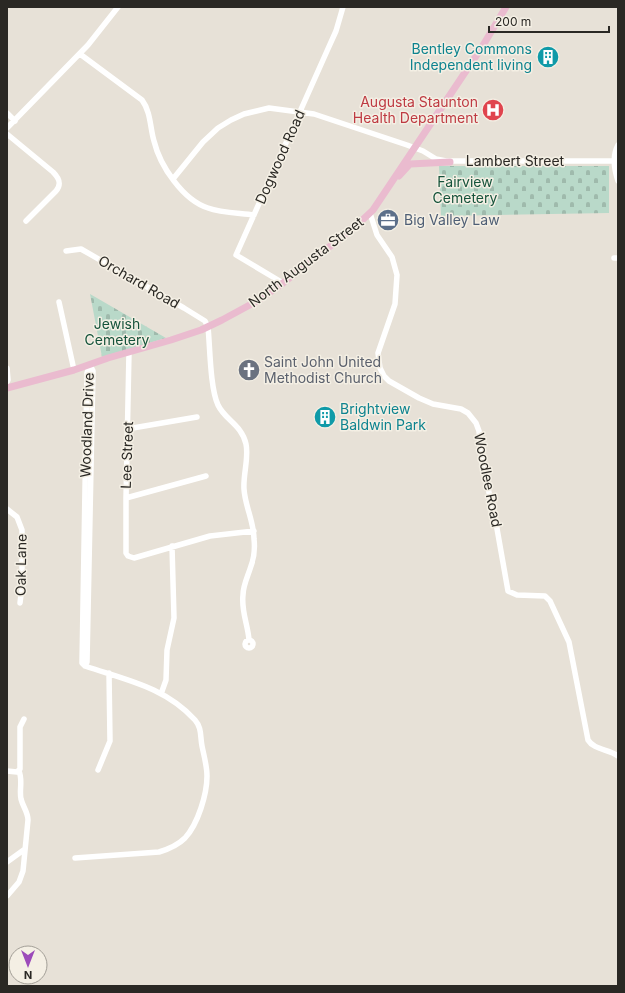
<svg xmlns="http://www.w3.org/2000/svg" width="625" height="993" font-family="Inter,sans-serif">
	<defs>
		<pattern id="cemetery-stones" width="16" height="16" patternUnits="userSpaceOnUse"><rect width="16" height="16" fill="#b9d9c9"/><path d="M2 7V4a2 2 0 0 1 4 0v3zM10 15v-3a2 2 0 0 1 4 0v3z" fill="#9fbaac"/></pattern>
	</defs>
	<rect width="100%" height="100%" fill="#e7e1d7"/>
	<path fill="url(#cemetery-stones)" d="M439 166H609V213L441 216Z
		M90 294 166 338 102 357Z"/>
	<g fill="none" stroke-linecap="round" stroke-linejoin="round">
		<path stroke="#fff" stroke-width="5.5" d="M80 54 142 100C151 112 150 128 154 141 160 166 183 200 208 208 221 213 240 213 254 215
			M7 113 15 121
			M7 128 88 45 118 7
			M7 134 53 172C59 178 62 184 56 191L26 221
			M618 145C612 156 614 169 618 181
			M173 179 203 142 218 128 231 120 244 114 269 108 314 114 407 145 423 151 436 159 446 161H618
			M370 213 377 235 392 257 397 275 395 304 378 353 380 368 384 376 389 381 419 398 433 404 461 409 468 413 476 423 479 431 482 462 496 523 508 591 517 595 545 596 550 601 569 642 588 740C594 750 609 749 618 756
			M66 251 81 249 184 308 205 321 208 327C210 346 210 388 218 405 225 420 242 425 246 444 249 458 243 474 244 489 245 506 254 522 254 539 255 548 254 558 251 566 248 576 243 585 243 595 241 611 248 625 249 640
			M614 258H618
			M283 283 236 255 327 51 336 31 343 7
			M59 302 74 370
			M129 352 126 498V553L128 556 134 558 210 536 254 531
			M7 368 8 380 7 382
			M127 429 197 417
			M126 498 206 476
			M7 509 17 517 22 530V586L20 603
			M245 644a4 4 0 1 1 8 0a4 4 0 1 1-8 0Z
			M85 666 87 662 93 371 90 365
			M161 694 166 680 167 650 174 618 172 546
			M98 770 110 741 109 673
			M7 771 17 772 20 769V727L24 719
			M75 858 159 852C169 849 178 845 185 838 198 824 207 794 207 776 207 766 204 756 202 746 200 736 202 728 195 720 165 687 126 680 85 666L82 663 87 373 90 365
			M7 862 25 849
			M7 896 19 882 23 871 28 820C28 812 23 807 21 799 19 790 23 780 19 771"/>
		<path stroke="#eabbcf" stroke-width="7" d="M399 176 410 164 450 162
			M7 388 74 370 108 358 171 340 201 330 222 320 257 301 283 283 356 226 373 210 482 47 506 7"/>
	</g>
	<defs>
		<g id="building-disc" transform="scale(1.15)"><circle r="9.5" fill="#0f9aa8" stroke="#f4efe4"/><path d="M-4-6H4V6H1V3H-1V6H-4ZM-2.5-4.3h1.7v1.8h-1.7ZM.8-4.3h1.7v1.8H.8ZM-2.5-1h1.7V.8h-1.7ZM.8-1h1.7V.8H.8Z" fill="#fff"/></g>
		<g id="hospital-disc" transform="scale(1.15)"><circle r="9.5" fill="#e0444e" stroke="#f4efe4"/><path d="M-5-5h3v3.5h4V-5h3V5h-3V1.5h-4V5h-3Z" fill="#fff"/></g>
		<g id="office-disc" transform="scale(1.15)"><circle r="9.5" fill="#5c6f8a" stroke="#f4efe4"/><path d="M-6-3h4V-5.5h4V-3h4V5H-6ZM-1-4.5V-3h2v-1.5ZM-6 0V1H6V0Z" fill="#fff"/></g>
		<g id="church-disc" transform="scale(1.15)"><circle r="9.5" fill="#6b7280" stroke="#f4efe4"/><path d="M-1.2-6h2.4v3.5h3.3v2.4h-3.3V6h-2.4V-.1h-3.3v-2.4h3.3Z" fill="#fff"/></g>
	</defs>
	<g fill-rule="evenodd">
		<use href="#building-disc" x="548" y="57"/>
		<use href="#hospital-disc" x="493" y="110"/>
		<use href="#office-disc" x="388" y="220"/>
		<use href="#church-disc" x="249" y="370"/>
		<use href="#building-disc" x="325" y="417"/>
	</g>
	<g text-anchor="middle" stroke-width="3" stroke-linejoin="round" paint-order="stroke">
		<g font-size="14" fill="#0d838f" stroke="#f4efe4" text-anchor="end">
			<text x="532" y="54">Bentley Commons<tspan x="532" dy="16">Independent living</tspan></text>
			<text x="340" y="414" text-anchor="start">Brightview<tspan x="340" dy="16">Baldwin Park</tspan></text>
		</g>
		<g font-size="14" fill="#be3a42" stroke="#f4efe4" text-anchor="end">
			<text x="478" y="107">Augusta Staunton<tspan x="478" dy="16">Health Department</tspan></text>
		</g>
		<g font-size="14" fill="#2a2824" stroke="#f4efe4">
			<text transform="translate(280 157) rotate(-66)" y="5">Dogwood Road</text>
			<text x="515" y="166">Lambert Street</text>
			<text transform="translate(306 262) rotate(-37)" y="5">North Augusta Street</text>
			<text transform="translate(139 282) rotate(30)" y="5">Orchard Road</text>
			<text transform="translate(87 425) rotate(-88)" y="5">Woodland Drive</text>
			<text transform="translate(127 455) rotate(-88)" y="5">Lee Street</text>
			<text transform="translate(488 480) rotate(79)" y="5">Woodlee Road</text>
			<text transform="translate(21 565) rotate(-89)" y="5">Oak Lane</text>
		</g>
		<g font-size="14" fill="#15533b" stroke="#f4efe4">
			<text x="465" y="187">Fairview<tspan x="465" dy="16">Cemetery</tspan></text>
			<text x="117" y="329">Jewish<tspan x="117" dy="16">Cemetery</tspan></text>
		</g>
		<g font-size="14" fill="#4e5e75" stroke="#f4efe4" text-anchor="start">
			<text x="404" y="225">Big Valley Law</text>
		</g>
		<g font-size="14" fill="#5b616d" stroke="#f4efe4" text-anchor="start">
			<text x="264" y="367">Saint John United<tspan x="264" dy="16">Methodist Church</tspan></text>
		</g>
	</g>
	<rect width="625" height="993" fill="none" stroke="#2a2824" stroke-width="16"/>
	<g transform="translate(28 965) rotate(180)"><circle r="19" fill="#f4efe4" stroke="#a39f97"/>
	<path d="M0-3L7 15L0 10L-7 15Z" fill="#9c4aba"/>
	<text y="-6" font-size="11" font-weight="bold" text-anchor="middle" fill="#2a2824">N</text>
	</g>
	<path d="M489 26v6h120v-6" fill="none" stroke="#2a2824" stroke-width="2"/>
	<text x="495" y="26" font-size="12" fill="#2a2824" stroke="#f4efe4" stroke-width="3" paint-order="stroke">200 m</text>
</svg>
